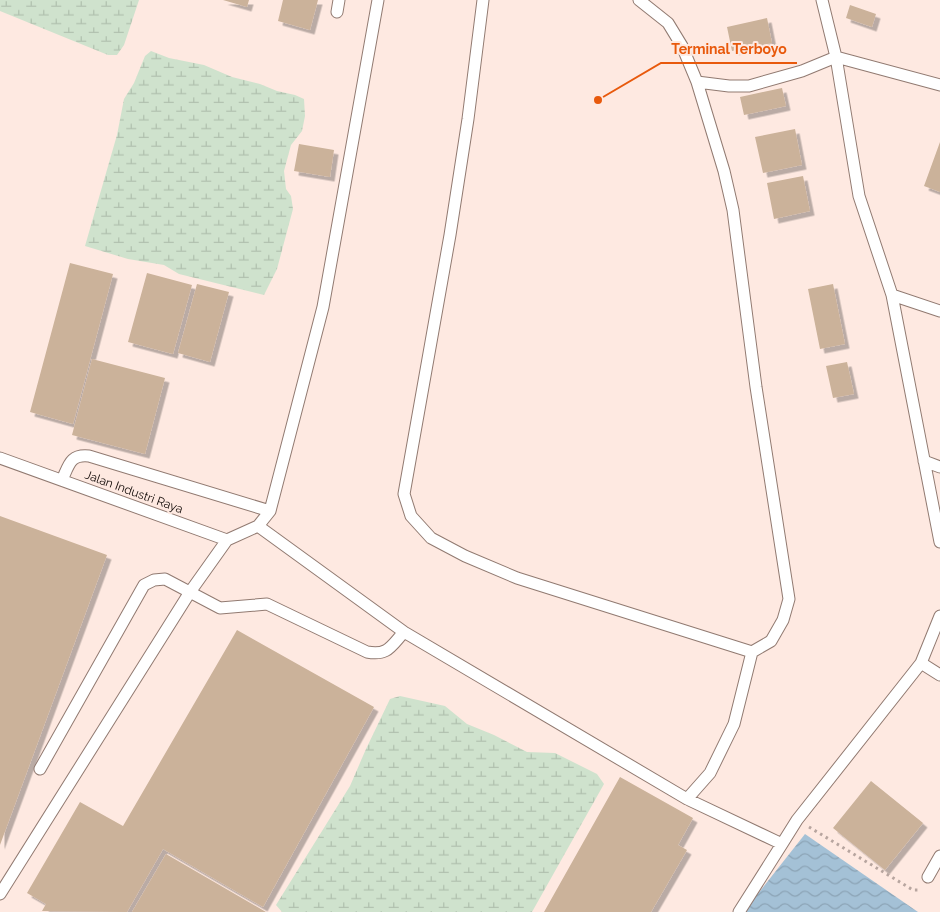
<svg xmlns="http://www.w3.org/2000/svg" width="940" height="912" font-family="Raleway,sans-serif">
	<defs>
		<pattern id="wetland-marsh" width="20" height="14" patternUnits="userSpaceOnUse" patternTransform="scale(1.25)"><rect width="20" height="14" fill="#cfe2cd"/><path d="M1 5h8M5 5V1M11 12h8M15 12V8" fill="none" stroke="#b1c1af"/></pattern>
		<pattern id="water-waves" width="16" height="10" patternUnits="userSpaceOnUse" patternTransform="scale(1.25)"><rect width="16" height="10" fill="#a4c1d6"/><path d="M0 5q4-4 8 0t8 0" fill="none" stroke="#8ca4b6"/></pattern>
		<filter id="shadow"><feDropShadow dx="4.5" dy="4.5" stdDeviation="0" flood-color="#0004"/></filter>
	</defs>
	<rect width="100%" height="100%" fill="#fee9e1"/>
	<path fill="url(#wetland-marsh)" d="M0 0H139L124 45 117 55H108L0 11Z
		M151 51 169 58 204 65 232 77 260 84 277 91 295 95 304 99 305 116 302 131 291 145 284 171 286 189 291 196 293 209 277 269 264 295 179 274 164 265 128 259 85 246 117 135 124 99 134 83 145 56Z
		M400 696 445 706 467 724 494 735 527 752 555 753 597 774 604 784 532 912H282L276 905 350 786 366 749 390 699Z"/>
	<path fill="url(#water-waves)" d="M805 834 918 912H746L749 905Z"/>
	<path fill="#cbb29a" filter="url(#shadow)" d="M223 0H249L247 7Z
		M283 0H318L310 30 278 21Z
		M850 5 876 14 872 27 846 18Z
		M767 18 772 43 732 51 727 27Z
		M782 88 786 106 744 115 740 97Z
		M795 129 802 165 763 173 755 137Z
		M940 142V192L924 186Z
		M299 144 334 150 330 177 294 171Z
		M803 176 810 211 774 219 767 183Z
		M70 263 113 274 73 424 30 412Z
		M147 273 192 285 173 354 128 342Z
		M197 284 229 292 210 362 178 353Z
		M833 284 845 344 820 349 808 289Z
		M92 359 165 378 145 454 72 435Z
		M847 362 854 394 833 398 826 366Z
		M0 516 107 555 0 845Z
		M237 630 374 707 263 907 163 849 127 912 42 911 46 904 27 893 80 802 123 826Z
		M620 777 693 818 678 845 687 850 651 912H544Z
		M871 781 923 823 885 870 833 828Z
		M166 854 266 912H132Z"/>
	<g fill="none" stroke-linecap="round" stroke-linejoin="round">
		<g stroke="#917a71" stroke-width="13">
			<path id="service" d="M378 0 323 307 270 511 258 526 404 632 687 799 782 844 797 820 921 663 940 616
				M483 0 468 119 450 235 404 494 411 516 431 538 465 556 517 578 752 652 771 641 783 620 789 599 756 387 733 210 724 171 697 82
				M639 0 668 23 682 46 697 82 729 86H749L802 71 836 57 940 85
				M822 0 836 57 859 196 892 295 940 542
				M337 12 339 0
				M892 295 940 311
				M0 458 227 540 258 526
				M924 461 940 467
				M62 480C69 465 70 454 89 456L270 511
				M921 663 940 675
				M40 769 144 585 154 580 165 579 220 608 267 604 367 652C388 656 391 646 404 632
				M687 799 710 773 734 724 752 652
				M928 877 940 856
				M0 894 190 592 227 540
				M739 912 782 844"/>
		</g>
		<path stroke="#b7a59f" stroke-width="3" stroke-dasharray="2.5 4" stroke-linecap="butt" d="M809 827 913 890H920"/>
		<use href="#service" stroke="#fff" stroke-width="11"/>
	</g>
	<g text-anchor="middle" stroke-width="4" stroke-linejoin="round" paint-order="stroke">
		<g font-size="12" fill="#120a07" stroke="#fee9e1">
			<text transform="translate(134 492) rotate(20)" y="4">Jalan Industri Raya</text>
		</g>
	</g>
	<path fill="none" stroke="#e8590c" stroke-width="2" d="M598 100L661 63H797"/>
	<circle fill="#e8590c" stroke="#fee9e1" stroke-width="2" cx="598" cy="100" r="5"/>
	<g font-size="14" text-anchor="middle" font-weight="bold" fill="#e8590c" stroke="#fee9e1" stroke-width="4" stroke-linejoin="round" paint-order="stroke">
		<text x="729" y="54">Terminal Terboyo</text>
	</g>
</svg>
